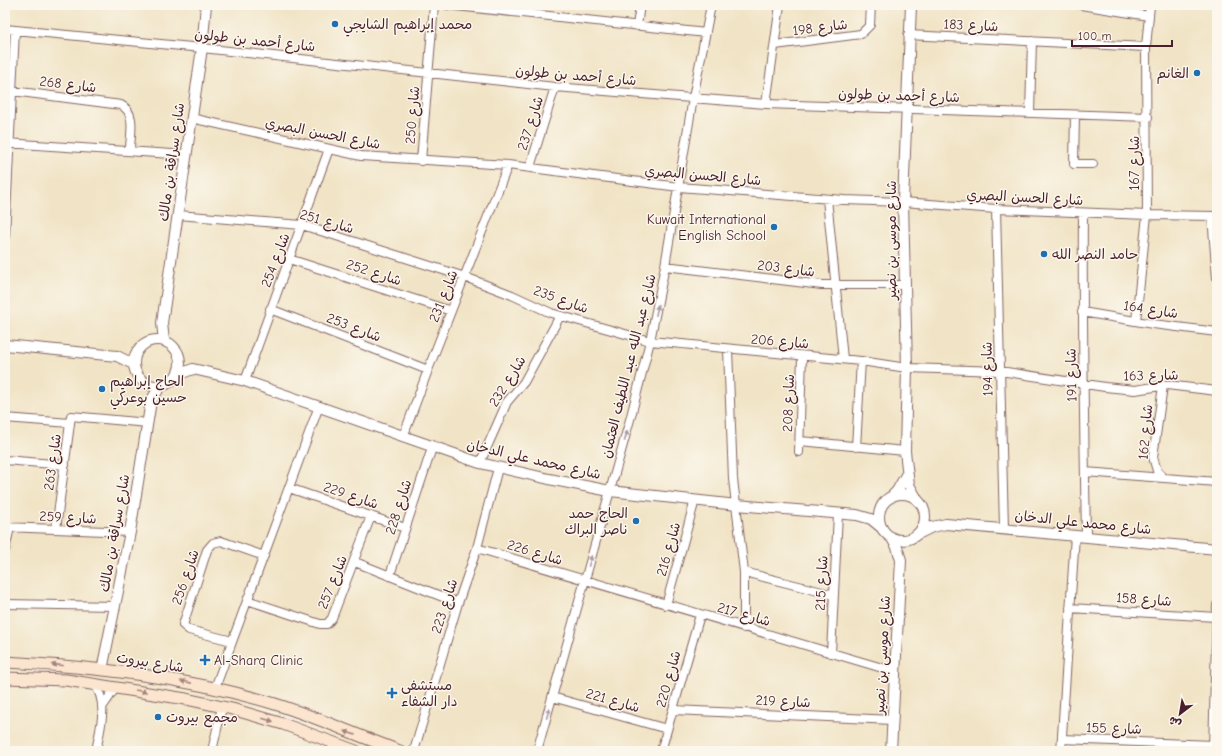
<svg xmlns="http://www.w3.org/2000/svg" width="1222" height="756" font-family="'Comic Neue','Playpen Sans Arabic',sans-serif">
	<rect width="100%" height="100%" fill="#fbf7ec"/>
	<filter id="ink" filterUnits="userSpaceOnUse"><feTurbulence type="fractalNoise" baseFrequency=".025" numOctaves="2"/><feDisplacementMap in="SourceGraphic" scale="8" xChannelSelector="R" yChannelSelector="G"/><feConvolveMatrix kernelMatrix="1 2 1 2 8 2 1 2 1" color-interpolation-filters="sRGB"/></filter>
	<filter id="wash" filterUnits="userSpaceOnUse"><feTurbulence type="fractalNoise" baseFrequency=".012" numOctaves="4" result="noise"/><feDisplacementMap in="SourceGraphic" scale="16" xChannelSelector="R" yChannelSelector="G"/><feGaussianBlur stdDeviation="0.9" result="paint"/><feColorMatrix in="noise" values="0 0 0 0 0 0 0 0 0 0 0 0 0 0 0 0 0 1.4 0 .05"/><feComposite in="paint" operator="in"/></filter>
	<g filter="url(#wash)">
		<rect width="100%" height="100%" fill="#f1e4c6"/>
	</g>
	<g filter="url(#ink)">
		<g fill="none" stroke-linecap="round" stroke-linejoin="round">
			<g stroke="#846461" stroke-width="10">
				<path id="minor" d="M447 5 706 33
					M1081 5 1149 16
					M637 26 640 5
					M5 29 202 48 555 87 766 104 1148 117
					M908 35 1146 47
					M775 45 861 34 870 25 871 5
					M5 90 121 105C137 113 130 135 130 150
					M766 104 780 5
					M1030 113 1032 41
					M1075 115 1074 164H1093
					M191 118 361 156 508 165 679 187 844 200 903 202 996 209 1147 215 1217 216
					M6 143 187 155
					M421 161 434 5
					M530 167 555 87
					M827 199 843 359
					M996 209 1004 528
					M1083 213C1082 321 1084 429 1086 536
					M178 215 302 225 465 277 512 295 551 313 650 341 861 361 907 368 1000 371 1105 387 1135 390 1167 385 1217 391
					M1212 216 1217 278
					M5 236 15 30
					M289 259 451 311
					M665 266 822 285H904
					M270 309 428 370
					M1082 312 1153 324 1217 332
					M1136 321 1147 215 1146 47 1150 5
					M728 349 733 479 744 572V628
					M245 381 329 149
					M5 418 70 423
					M403 437 428 370 508 165
					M800 441 905 451
					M856 447 861 361
					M799 452 802 356
					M5 460 65 465
					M480 463 507 402 524 382 560 316
					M1085 472 1217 482
					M1163 477 1157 471 1153 457 1163 386
					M289 488 405 528
					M5 527 130 532
					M56 529 71 416 148 423
					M477 548 896 672
					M5 550 10 527
					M355 562 458 603
					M744 572 834 595
					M390 575 432 448
					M247 600 320 624H327L332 618 371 516
					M5 604 115 606
					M666 605 695 500
					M1070 608 1216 617
					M232 641 189 630 183 625 207 550 213 543 221 541 264 556
					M831 653 838 514
					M94 683C109 704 100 728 96 751
					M215 688 319 406
					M552 697 667 729
					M103 706 116 687
					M673 710 893 720
					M1062 739 1213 745
					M212 751 222 707
					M330 751 341 746
					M414 751 458 603 477 548 498 468
					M537 751 631 416 650 341 665 266 693 98 711 5
					M661 751 700 615
					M1061 751 1075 535
					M1213 751 1217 605"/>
			</g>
			<g stroke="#846461" stroke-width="12">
				<path id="tertiary" d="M911 5 903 202 907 368 905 451 909 485 918 501
					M134 363a23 23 0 1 1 46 0a23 23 0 1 1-46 0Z
					M164 341 162 323 202 48 206 5
					M5 345 117 356 133 364
					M177 375 193 369 245 381 480 463 549 479 610 491 737 505 857 515 871 519 882 528
					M879 517a23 23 0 1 1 46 0a23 23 0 1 1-46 0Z
					M890 498 897 491 906 475
					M920 533 932 527 946 524 1217 549
					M891 537 897 547 901 560 891 751
					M102 670 130 532 151 401 161 385"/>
			</g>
			<g stroke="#846461" stroke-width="13">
				<path id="secondary" d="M5 662C96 667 187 677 275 704 317 717 358 736 400 751
					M5 678 66 680 186 699 232 709 283 724 356 751"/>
			</g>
			<use href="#minor" stroke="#fff" stroke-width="8"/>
			<use href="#tertiary" stroke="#fff" stroke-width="10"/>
			<use href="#secondary" stroke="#fbe5cf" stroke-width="11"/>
		</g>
		<defs><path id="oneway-solid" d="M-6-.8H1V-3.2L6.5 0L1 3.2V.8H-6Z"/></defs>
		<g fill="#ae9aa0">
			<use href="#oneway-solid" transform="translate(657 310) rotate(-79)"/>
			<use href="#oneway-solid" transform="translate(626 436) rotate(-74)"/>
			<use href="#oneway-solid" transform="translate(590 561) rotate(-74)"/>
			<use href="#oneway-solid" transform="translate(548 713) rotate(-75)"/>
		</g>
		<g fill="#a2827d">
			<use href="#oneway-solid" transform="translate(57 665) rotate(-175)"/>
			<use href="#oneway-solid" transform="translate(186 682) rotate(-169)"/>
			<use href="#oneway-solid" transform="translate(141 691) rotate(10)"/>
			<use href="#oneway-solid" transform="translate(268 720) rotate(16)"/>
			<use href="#oneway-solid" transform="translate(350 733) rotate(-160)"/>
		</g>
	</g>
	<g fill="#1f6fb2" stroke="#fbf7ec" stroke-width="1.5">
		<circle cx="335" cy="24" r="4"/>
		<circle cx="1197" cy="73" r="4"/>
		<circle cx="774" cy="227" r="4"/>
		<circle cx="1044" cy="254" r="4"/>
		<circle cx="102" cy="389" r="4"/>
		<circle cx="636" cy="521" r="4"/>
		<path d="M203 654h4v4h4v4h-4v4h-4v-4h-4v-4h4z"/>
		<path d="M390 687h4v4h4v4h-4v4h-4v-4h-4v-4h4z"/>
		<circle cx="158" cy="717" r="4"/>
	</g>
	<g text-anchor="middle" stroke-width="3" stroke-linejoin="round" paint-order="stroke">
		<g font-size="14" fill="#4a1f2b" stroke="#fbf7ec" text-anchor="start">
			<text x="343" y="29">محمد إبراهيم الشايجي</text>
			<text x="1189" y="78" text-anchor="end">الغانم</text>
			<text x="766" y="224" text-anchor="end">Kuwait International<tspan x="766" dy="16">English School</tspan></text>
			<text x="1052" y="259">حامد النصر الله</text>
			<text x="110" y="386">الحاج إبراهيم<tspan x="110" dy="16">حسين بوعركي</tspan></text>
			<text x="628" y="518" text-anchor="end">الحاج حمد<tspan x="628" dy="16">ناصر البراك</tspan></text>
			<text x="214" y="665">Al-Sharq Clinic</text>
			<text x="401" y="690">مستشفى<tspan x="401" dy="16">دار الشفاء</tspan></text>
			<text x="166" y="722">مجمع بيروت</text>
		</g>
		<g font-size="14" fill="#4a1f2b" stroke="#fbf7ec">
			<text transform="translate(971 25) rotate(3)" y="5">شارع 183</text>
			<text transform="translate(820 27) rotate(-7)" y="5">شارع 198</text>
			<text transform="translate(255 40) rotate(6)" y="5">شارع أحمد بن طولون</text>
			<text transform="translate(576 75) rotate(5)" y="5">شارع أحمد بن طولون</text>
			<text transform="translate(68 84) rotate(7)" y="5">شارع 268</text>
			<text transform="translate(899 95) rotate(2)" y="5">شارع أحمد بن طولون</text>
			<text transform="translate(412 115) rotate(-85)" y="5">شارع 250</text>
			<text transform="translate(530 123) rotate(-72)" y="5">شارع 237</text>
			<text transform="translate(323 133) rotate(11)" y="5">شارع الحسن البصري</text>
			<text transform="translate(171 162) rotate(-82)" y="5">شارع سراقة بن مالك</text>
			<text transform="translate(1134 163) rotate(-90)" y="5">شارع 167</text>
			<text transform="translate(703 175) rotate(5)" y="5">شارع الحسن البصري</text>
			<text transform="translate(1025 197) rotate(3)" y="5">شارع الحسن البصري</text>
			<text transform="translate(327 221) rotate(16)" y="5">شارع 251</text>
			<text transform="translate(891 240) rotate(-90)" y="5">شارع موسى بن نصير</text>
			<text transform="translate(275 260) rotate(-69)" y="5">شارع 254</text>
			<text transform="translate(786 268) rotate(7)" y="5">شارع 203</text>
			<text transform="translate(374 272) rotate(18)" y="5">شارع 252</text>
			<text transform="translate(443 296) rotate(-68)" y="5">شارع 231</text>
			<text transform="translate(561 299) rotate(20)" y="5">شارع 235</text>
			<text transform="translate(1151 309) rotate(9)" y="5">شارع 164</text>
			<text transform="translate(354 327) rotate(21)" y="5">شارع 253</text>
			<text transform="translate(780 341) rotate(5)" y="5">شارع 206</text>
			<text transform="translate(628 366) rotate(-76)" y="5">شارع عبد الله عبد اللطيف العثمان</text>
			<text transform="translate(987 369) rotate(-91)" y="5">شارع 194</text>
			<text transform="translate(1071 375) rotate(-91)" y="5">شارع 191</text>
			<text transform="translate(1151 375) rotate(-1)" y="5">شارع 163</text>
			<text transform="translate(507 381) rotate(-58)" y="5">شارع 232</text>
			<text transform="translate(788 403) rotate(-88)" y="5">شارع 208</text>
			<text transform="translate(1145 432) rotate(-85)" y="5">شارع 162</text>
			<text transform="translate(534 459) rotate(13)" y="5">شارع محمد علي الدخان</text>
			<text transform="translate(52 462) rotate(-82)" y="5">شارع 263</text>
			<text transform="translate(351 495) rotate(19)" y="5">شارع 229</text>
			<text transform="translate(398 507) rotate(-72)" y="5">شارع 228</text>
			<text transform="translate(68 517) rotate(3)" y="5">شارع 259</text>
			<text transform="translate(1083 522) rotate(6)" y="5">شارع محمد علي الدخان</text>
			<text transform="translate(114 533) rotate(-80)" y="5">شارع سراقة بن مالك</text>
			<text transform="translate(668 549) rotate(-74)" y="5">شارع 216</text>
			<text transform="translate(535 552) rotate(17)" y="5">شارع 226</text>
			<text transform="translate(185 577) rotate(-71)" y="5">شارع 256</text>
			<text transform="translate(332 582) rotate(-68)" y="5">شارع 257</text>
			<text transform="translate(821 583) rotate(-87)" y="5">شارع 215</text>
			<text transform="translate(1144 599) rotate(4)" y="5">شارع 158</text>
			<text transform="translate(444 606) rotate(-72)" y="5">شارع 223</text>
			<text transform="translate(744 614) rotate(16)" y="5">شارع 217</text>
			<text transform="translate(882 655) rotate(-87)" y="5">شارع موسى بن نصير</text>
			<text transform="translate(150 662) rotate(9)" y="5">شارع بيروت</text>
			<text transform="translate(668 679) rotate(-74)" y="5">شارع 220</text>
			<text transform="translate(613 700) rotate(16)" y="5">شارع 221</text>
			<text transform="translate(783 701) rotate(3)" y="5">شارع 219</text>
			<text transform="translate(1114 728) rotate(2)" y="5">شارع 155</text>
		</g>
	</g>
	<rect width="1222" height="756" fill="none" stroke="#fbf7ec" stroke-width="20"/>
	<g transform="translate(1180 714) rotate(211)" stroke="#fbf7ec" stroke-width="3" paint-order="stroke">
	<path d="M0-3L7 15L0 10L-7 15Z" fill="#4a1f2b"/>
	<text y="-6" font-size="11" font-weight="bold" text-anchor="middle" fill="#4a1f2b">ش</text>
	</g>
	<path d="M1072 40v6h100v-6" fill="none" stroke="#4a1f2b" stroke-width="2"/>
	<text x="1078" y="40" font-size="12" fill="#4a1f2b" stroke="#fbf7ec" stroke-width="3" paint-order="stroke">100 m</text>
</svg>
